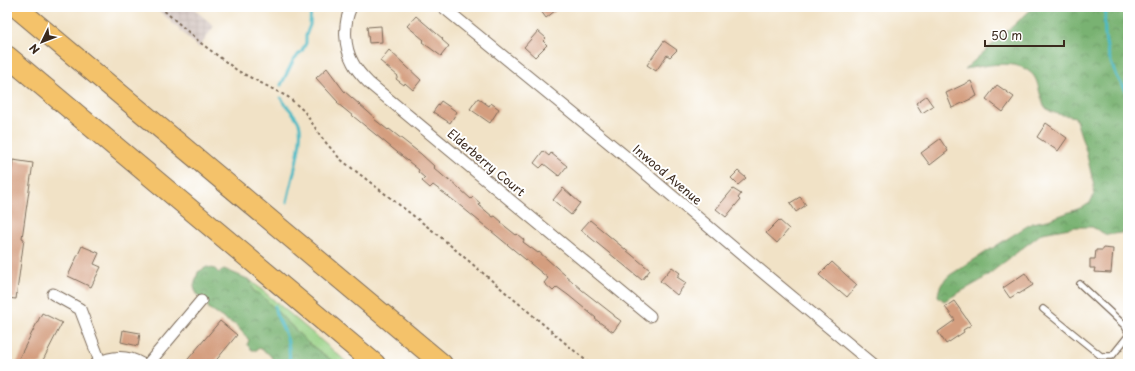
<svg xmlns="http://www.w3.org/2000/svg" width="1135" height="371" font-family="'Playpen Sans',sans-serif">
	<defs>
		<pattern id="industrial-grid" width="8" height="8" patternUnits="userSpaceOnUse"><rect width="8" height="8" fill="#cfc0ba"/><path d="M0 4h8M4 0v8" fill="none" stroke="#b3a59f"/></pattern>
		<pattern id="forest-crowns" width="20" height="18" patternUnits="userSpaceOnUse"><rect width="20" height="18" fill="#79b272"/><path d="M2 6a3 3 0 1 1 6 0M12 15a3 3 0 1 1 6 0" fill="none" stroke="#64915d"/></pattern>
	</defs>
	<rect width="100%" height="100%" fill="#fff"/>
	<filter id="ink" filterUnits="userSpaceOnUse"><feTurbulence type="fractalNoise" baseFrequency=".025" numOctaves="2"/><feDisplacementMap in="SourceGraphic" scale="8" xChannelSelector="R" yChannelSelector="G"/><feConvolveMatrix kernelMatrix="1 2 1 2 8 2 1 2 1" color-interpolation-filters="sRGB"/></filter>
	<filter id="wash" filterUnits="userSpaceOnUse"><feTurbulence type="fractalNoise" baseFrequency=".012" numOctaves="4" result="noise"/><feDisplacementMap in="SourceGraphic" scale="16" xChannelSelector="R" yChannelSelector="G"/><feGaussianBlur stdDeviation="0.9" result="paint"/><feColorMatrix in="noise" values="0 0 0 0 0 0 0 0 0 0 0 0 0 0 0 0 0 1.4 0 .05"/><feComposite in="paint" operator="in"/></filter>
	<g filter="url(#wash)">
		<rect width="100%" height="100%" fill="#f1e2c6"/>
		<path fill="url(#industrial-grid)" d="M154 7H196L195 10 214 26 199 48 163 14Z"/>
		<path fill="#97d084" stroke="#697d51" d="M250 280 349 364H337L308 343 260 294 254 292Z"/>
		<path fill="url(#forest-crowns)" stroke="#5a6e48" d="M1034 7H1128V232L1107 235 1092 227H1075L1042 233 980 281 944 301 938 296C939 286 943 281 950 275L1032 223 1048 220 1083 207 1090 203 1094 194V186L1086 151 1075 117C1067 115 1057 115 1050 111 1043 108 1042 99 1040 93 1038 86 1037 78 1031 73 1015 58 984 66 965 69Z
			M207 267 215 269 219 273 224 269 250 280 254 292 260 294 308 343 337 364H276L269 354 259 348 257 350H252L247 345 249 340 236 325 226 320 209 309 207 303 197 295 194 286 198 272Z"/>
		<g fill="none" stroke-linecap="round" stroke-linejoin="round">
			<path stroke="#4bb9c4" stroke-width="3" d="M1106 7C1101 36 1109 70 1128 93
				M281 85 294 59 302 51 306 43V35L310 25 311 7
				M281 98C286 107 295 113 299 123 305 137 290 186 287 202
				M275 306C274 313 278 318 281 324 288 337 291 349 289 364"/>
		</g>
		<g id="blocks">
			<path fill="#d49e7f" d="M538 7H560L546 18Z
				M416 16 443 39 442 40 449 46 441 56 422 42 424 40 407 26Z
				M381 26 382 42 369 43 367 27Z
				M538 31 546 38 543 41 547 45 535 57 524 47Z
				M664 41 677 50 670 57 667 55 656 71 647 65Z
				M389 50 421 80 413 90 405 83 404 85 396 79 398 76 380 61Z
				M327 68 344 91 375 118 374 119 388 130 389 129 421 154 435 167 434 168 449 181V179L471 199 473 197 480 203 479 205 493 217 495 216 502 222 501 223 516 235 517 234 524 240 523 242 538 253 539 252 582 290 614 315V316L621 321 613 332 595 319 596 318 568 295 557 287 553 291 544 283 548 278 457 203 433 185 430 188 422 181 425 178 418 172 419 170 337 103 338 102 316 78Z
				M971 81 977 96 952 108 946 93Z
				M997 85 1014 97 1003 112 986 99Z
				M926 96 933 106 922 113 916 103Z
				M478 98 489 106 491 103 499 109 490 123 470 109Z
				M441 101 457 112 450 123 433 112Z
				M1046 123 1067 138 1058 151 1037 137Z
				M940 139 948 151 930 165 921 153Z
				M543 151 549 156 551 153 567 166 559 176 544 164 540 168 534 163Z
				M13 160 33 163 22 238 24 239 16 299 7 298V200Z
				M738 171 746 178 738 185 731 178Z
				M563 188 580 203 571 215 553 200Z
				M733 189 741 194 738 198 740 200 726 217 716 209Z
				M800 197 806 205 796 212 790 203Z
				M590 220 650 270 642 280 581 230Z
				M779 220 789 229 777 243 766 233Z
				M82 246 99 253 94 264 101 267 91 287 68 276Z
				M1103 248 1113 249 1111 273 1094 272 1095 268H1090V259H1095L1096 250H1103Z
				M832 262 857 285 847 297 840 291 839 292 819 275Z
				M672 267 680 273 677 277 686 283 677 295 660 281Z
				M1025 273 1033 285 1019 294 1018 293 1010 298 1003 288Z
				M954 301 971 325 963 330 964 332 946 344 938 332 955 320 945 307Z
				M42 313 62 323 41 364H16Z
				M220 321 237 335 213 364H184Z
				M123 330 140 333 138 346 121 342Z"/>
		</g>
	</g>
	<g filter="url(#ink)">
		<use href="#blocks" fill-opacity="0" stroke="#7b6a59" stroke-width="1"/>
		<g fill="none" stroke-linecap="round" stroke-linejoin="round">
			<g stroke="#7b6a59" stroke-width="8">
				<path id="service" d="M1080 284 1125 326 1128 332
					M1043 309 1101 356H1112L1128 336"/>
			</g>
			<g stroke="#7b6a59" stroke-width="13">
				<path id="minor" d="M351 7C343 24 344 47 353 63 357 71 363 77 369 83L650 316
					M443 7 625 156 767 276 873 364
					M53 294 80 309 101 364
					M96 364C111 356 127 355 142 364
					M148 364 201 301"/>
			</g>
			<g stroke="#7b6a59" stroke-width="22">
				<path id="motorway" d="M16 7 442 364
					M7 56 375 364"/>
			</g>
			<path stroke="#7b6a59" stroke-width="2" stroke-dasharray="3 3" stroke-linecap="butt" d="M160 7 202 44 238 71 288 97 304 111 322 138 340 159 437 234 590 364"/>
			<use href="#service" stroke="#fff" stroke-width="5.5"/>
			<use href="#minor" stroke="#fff" stroke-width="11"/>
			<use href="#motorway" stroke="#f4c26a" stroke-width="20"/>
		</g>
	</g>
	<g text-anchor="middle" stroke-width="4" stroke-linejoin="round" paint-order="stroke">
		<g font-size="12" fill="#3b2a1e" stroke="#fff">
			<text transform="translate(486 163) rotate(40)" y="4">Elderberry Court</text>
			<text transform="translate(667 175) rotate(40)" y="4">Inwood Avenue</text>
		</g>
	</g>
	<rect width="1135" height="371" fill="none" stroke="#fff" stroke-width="24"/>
	<g transform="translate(42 42) rotate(227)" stroke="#ffffff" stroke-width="3" paint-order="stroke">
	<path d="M0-3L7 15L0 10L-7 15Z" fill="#3b2a1e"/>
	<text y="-6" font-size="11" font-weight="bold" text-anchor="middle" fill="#3b2a1e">N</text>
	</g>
	<path d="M985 40v6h79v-6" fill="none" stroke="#3b2a1e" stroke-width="2"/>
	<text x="991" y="40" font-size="12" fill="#3b2a1e" stroke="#ffffff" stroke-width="3" paint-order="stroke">50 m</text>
</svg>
